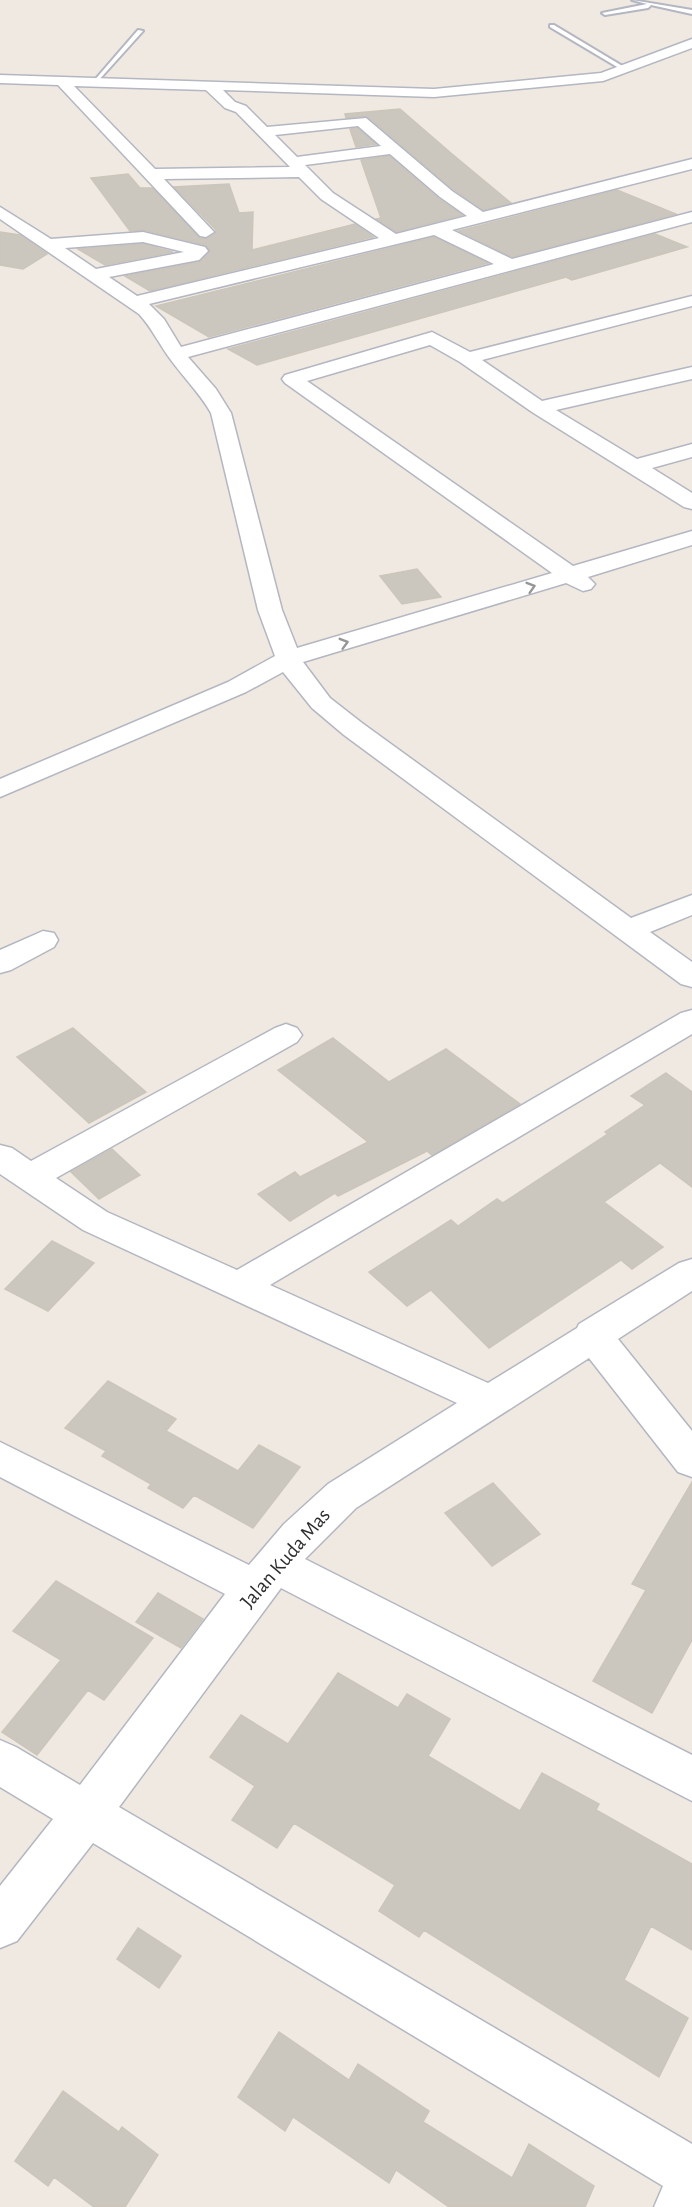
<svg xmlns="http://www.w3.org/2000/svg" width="692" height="2207" font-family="'Alegreya Sans',sans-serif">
	<rect width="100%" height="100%" fill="#efe9e1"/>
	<path fill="#cbc7bf" stroke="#cbc5ba" stroke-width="1.5" d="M400 109 452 154 511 203 483 210 453 189 367 116 346 118 345 114Z
		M357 128 376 144 356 147 350 129Z
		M389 156 439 199 462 215 396 232 376 219 381 218 361 160Z
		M128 174 140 188H152L200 238 207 239 215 234 216 230 174 187 229 184 239 213 253 212 252 250 355 224 373 237 150 291 125 276 199 262 210 251 206 245 144 230 130 231 91 178Z
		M617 190 676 214 512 257 459 231Z
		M0 232 20 235 47 254 23 269 0 265Z
		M655 234 687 247 572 280 566 277 257 365 228 349Z
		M434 237 488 263 209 337 156 306Z
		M143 244 173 252 105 265 78 249Z
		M417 569 441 597 402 604 380 576Z
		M73 1028 146 1092 89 1123 17 1057Z
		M333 1038 389 1082 446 1049 520 1104 432 1155 427 1151 338 1196 335 1193 290 1221 258 1194 295 1172 300 1177 368 1142 278 1070Z
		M666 1073 692 1092V1187L660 1163 604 1202 663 1247 632 1269 621 1260 489 1348 431 1290 407 1306 369 1272 451 1220 458 1226 497 1199 503 1203 608 1134 605 1132 645 1105 631 1096Z
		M112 1149 140 1175 99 1199 71 1172Z
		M52 1241 94 1263 48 1311 5 1289Z
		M108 1381 176 1419 166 1431 238 1471 259 1445 300 1467 253 1528 194 1495 183 1508 148 1488 151 1484 102 1456 106 1451 65 1428Z
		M692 1482V1640L652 1713 593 1681 646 1590 632 1584Z
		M493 1483 540 1534 492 1566 445 1513Z
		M56 1581 153 1638 104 1700 88 1690 37 1755 2 1732 61 1660 13 1631Z
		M158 1593 203 1619 181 1648 136 1622Z
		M338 1673 398 1708 407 1694 450 1719 428 1756 520 1811 542 1773 599 1804 596 1810 692 1864V1950L651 1926 624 1980 688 2018 659 2077 424 1930 419 1937 379 1911 395 1885 294 1823 277 1848 232 1820 255 1786 210 1757 241 1715 288 1744Z
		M138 1928 181 1956 159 1988 117 1959Z
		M279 2032 349 2080 358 2064 429 2111 423 2122 512 2178 529 2144 594 2186 585 2207H449L396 2170 389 2183 293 2117 285 2131 238 2097Z
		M63 2091 119 2132 122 2127 158 2155 125 2207H94L54 2177 48 2186 15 2161Z"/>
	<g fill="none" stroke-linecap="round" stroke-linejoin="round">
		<g stroke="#b4b7c1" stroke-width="4">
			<path id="lane" d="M632 0 692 10V14L651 5 648 8 605 15 602 13 647 4Z
				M550 25H554L629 70 624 71 550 27Z
				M138 30 143 31 97 82H93Z"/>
		</g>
		<g stroke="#b4b7c1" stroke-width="3">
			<path id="street" d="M692 39V48L603 81 434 97 223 90 235 102 246 106 267 127 366 118 452 191 483 212 692 159V169L452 230 512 259 692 212V222L188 357 216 389 231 413 282 610 297 648 552 573 285 383 282 379 285 375 432 332 470 352 692 296V306L482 360 542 401 692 367V379L556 410 637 459 692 444V457L652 468 692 493V509L684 507 532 412 460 362 430 345 307 381 573 566 692 531V545L588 577 595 584 591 589 583 591 566 583 303 662 330 698 362 723 631 918 692 895V915L650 932 692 962V987L681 984 344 735 312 708 283 672 246 692 0 797V779L228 682 275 656 258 610 211 413C199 392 182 376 168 356 158 342 151 327 139 314L0 219V207L51 239 143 232 205 247 208 251 199 260 109 277 137 296 379 238 321 199 299 177 164 179 214 232 206 237 200 236 58 85 0 83V75L434 89 601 73ZM74 86 206 90 225 108 236 112 290 167 155 169ZM358 126 381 146 297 157 275 135ZM390 154 440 197 467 216 396 234 333 193 305 165ZM434 235 494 264 181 347 164 319 149 304ZM143 242 184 252 96 269 65 248Z
				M43 931 54 933 58 940 54 947 11 970 0 973V950Z
				M692 1010V1034L270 1285 488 1383 577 1328 579 1324 679 1263 692 1259V1291L618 1339 692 1431V1477L678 1472 589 1358 356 1508 305 1559 692 1755V1801L281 1588 119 1807 692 2144V2207H654L663 2186 93 1843 17 1941 0 1948V1886L53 1819 0 1787V1740L16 1747 80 1785 225 1594 0 1477V1442L249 1565 284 1524 328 1484 457 1403 83 1230 0 1174V1145L12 1148 31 1161 275 1028 286 1024 297 1028 302 1035 297 1042 56 1178 107 1212 237 1270 681 1013Z"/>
		</g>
		<use href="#lane" fill="#fff" fill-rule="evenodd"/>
		<use href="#street" fill="#fff" fill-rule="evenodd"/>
	</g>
	<defs><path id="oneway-chevron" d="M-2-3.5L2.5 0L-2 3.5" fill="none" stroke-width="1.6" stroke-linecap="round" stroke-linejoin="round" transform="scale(1.5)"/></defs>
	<g stroke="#969696">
		<use href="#oneway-chevron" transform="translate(531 587) rotate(-17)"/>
		<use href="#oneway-chevron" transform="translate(344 643) rotate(-16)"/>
	</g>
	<g text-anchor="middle" stroke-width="5" stroke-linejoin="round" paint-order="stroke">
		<g font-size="21" fill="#2e2e2e" stroke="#fff">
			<text transform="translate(285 1558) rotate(-49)" y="7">Jalan Kuda Mas</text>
		</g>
	</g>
</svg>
